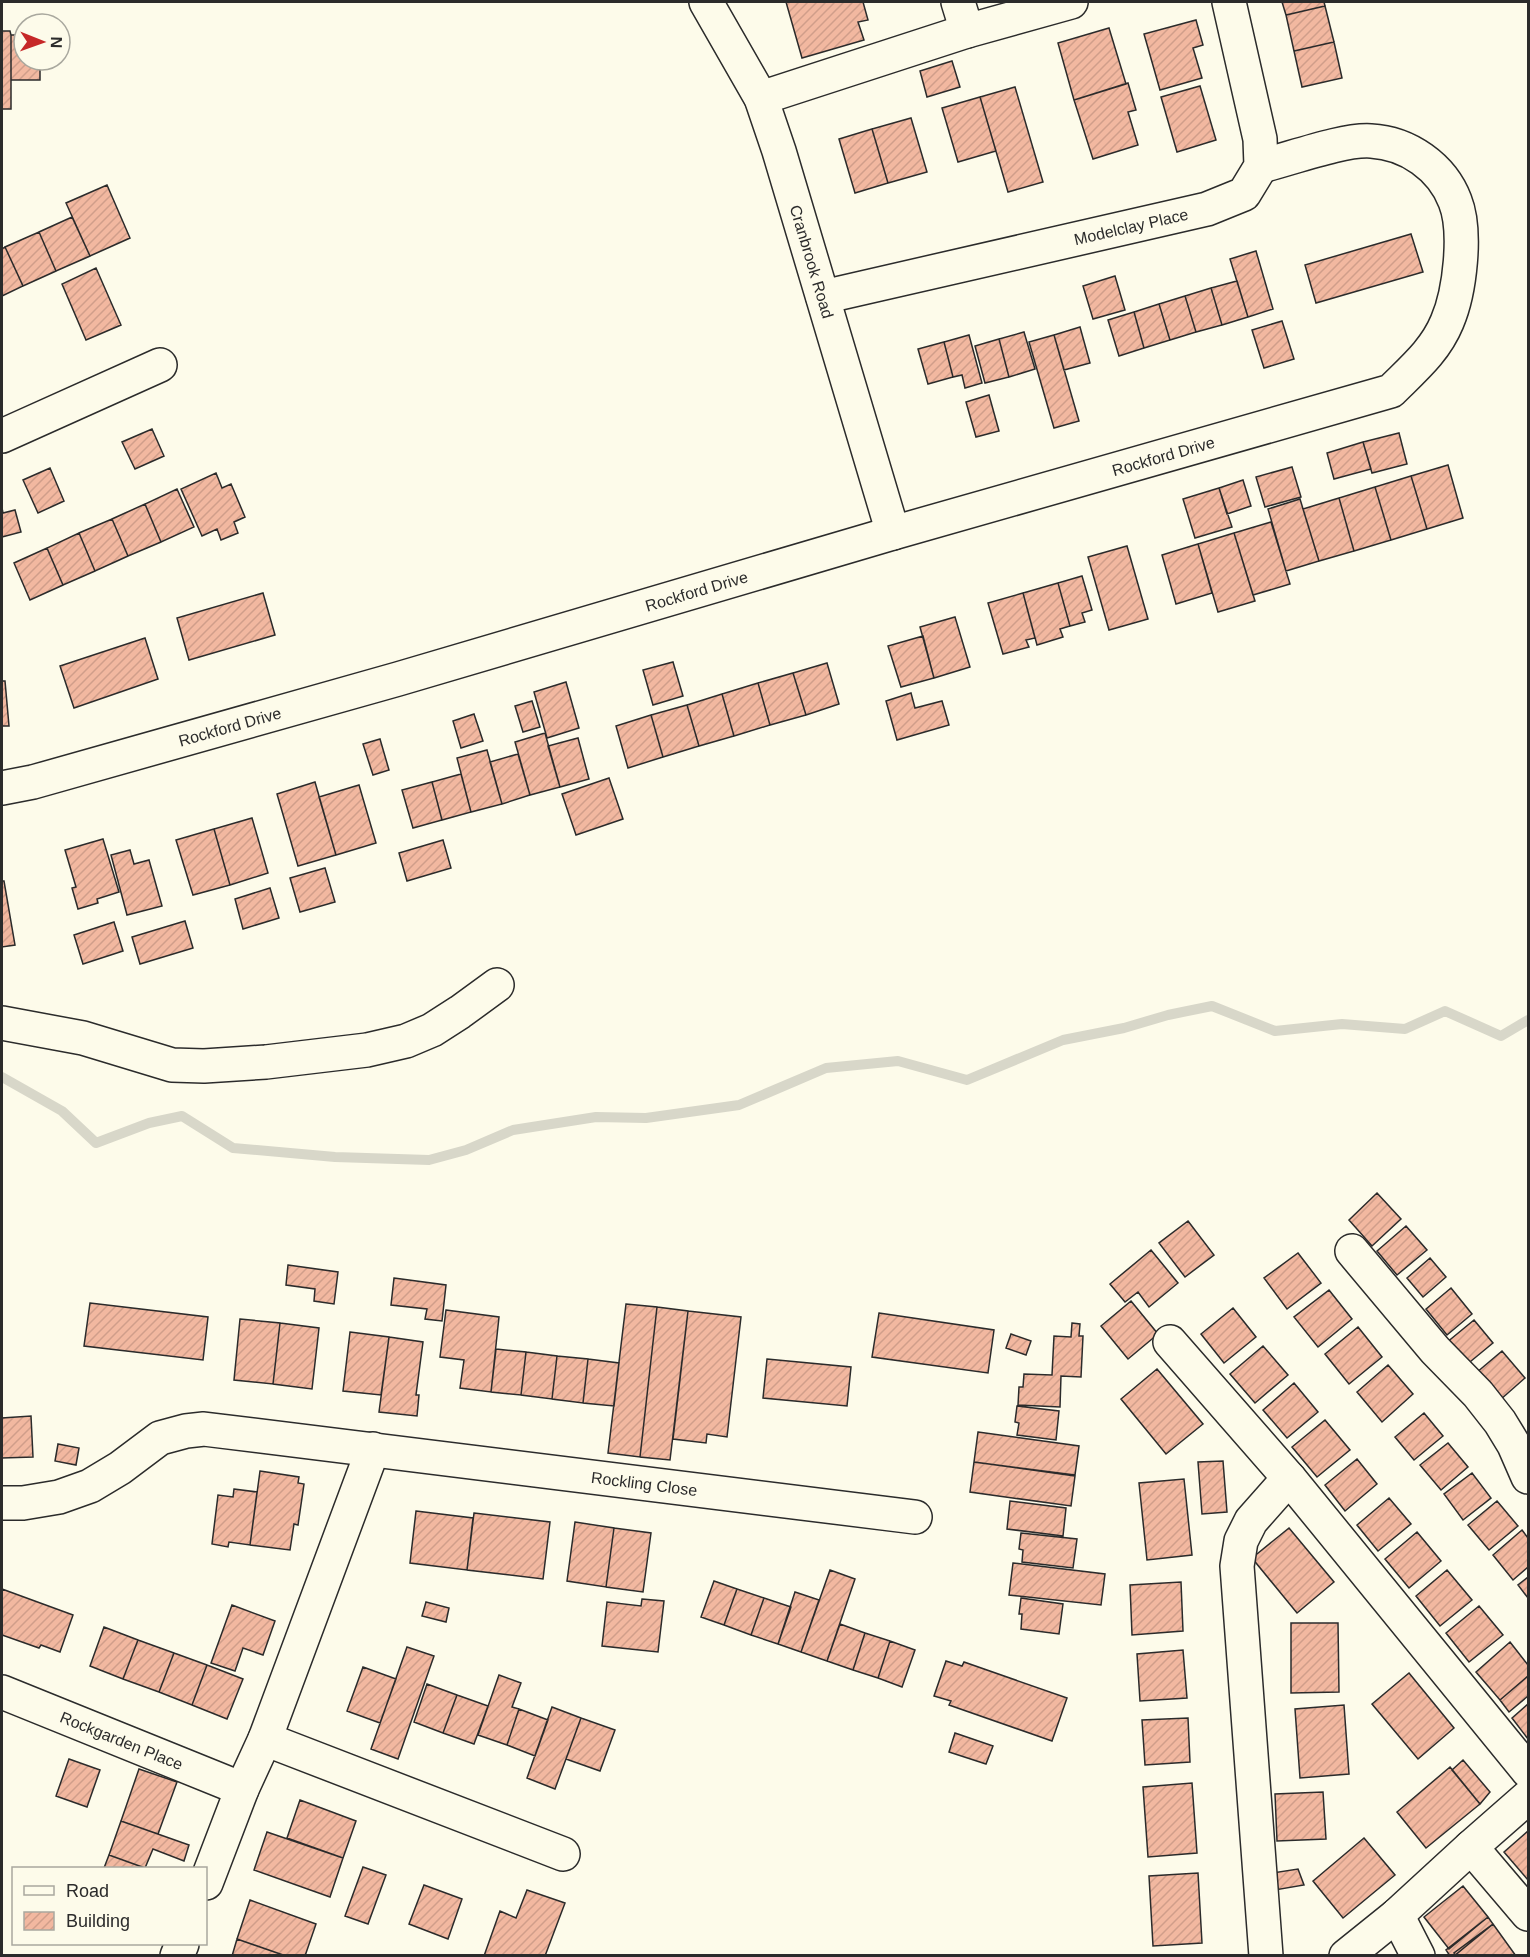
<svg xmlns="http://www.w3.org/2000/svg" width="1530" height="1957" font-family="Helvetica,sans-serif">
	<defs>
		<pattern id="building-hatch" width="6" height="6" patternUnits="userSpaceOnUse" patternTransform="scale(1.5)"><rect width="6" height="6" fill="#f2b8a0"/><path d="M-1 1l2-2M0 6l6-6M5 7l2-2" fill="none" stroke="#d09e8a"/></pattern>
	</defs>
	<rect width="100%" height="100%" fill="#fdfbea"/>
	<g fill="none" stroke-linecap="round" stroke-linejoin="round">
		<path stroke="#d8d7c9" stroke-width="10" d="M2 1077 62 1111 96 1143 149 1123 182 1116 233 1148 335 1157 429 1160 466 1150 513 1130 596 1117 646 1118 739 1105 826 1068 898 1061 967 1080 1063 1040 1124 1028 1168 1015 1212 1006 1275 1031 1342 1024 1405 1029 1445 1011 1501 1036 1528 1020"/>
	</g>
	<path fill="url(#building-hatch)" stroke="#2b2b2b" stroke-width="1.5" d="M786 2H863L868 20 858 22 864 40 802 58Z
		M1282 2H1324L1325 6 1286 15Z
		M1325 6 1334 42 1294 51 1286 15Z
		M1196 20 1203 45 1193 48 1202 78 1160 90 1144 34Z
		M1109 28 1126 84 1074 100 1058 43Z
		M2 31H10L11 35V109H2Z
		M11 35H24V60H40V80H11Z
		M1334 42 1342 78 1302 87 1294 51Z
		M952 61 960 87 927 97 920 71Z
		M1128 83 1136 110 1128 112 1138 145 1093 159 1074 100Z
		M1200 86 1216 140 1177 152 1161 97Z
		M1015 87 1043 182 1008 192 980 97Z
		M980 97 996 151 958 162 942 108Z
		M911 118 927 172 888 183 872 129Z
		M872 129 888 183 855 193 839 139Z
		M107 185 130 238 90 256 66 203Z
		M72 217 90 256 56 271 39 232Z
		M39 232 56 271 23 286 5 247Z
		M1411 234 1423 272 1316 303 1305 265Z
		M5 247 23 286 2 296V249Z
		M1256 251 1273 309 1248 317 1230 259Z
		M96 268 121 325 86 340 62 284Z
		M1115 276 1125 310 1093 319 1083 286Z
		M1237 281 1248 317 1222 325 1211 288Z
		M1211 288 1222 325 1196 332 1185 296Z
		M1185 296 1196 332 1170 340 1159 304Z
		M1159 304 1170 340 1144 348 1134 312Z
		M1134 312 1144 348 1119 356 1108 320Z
		M1282 321 1294 359 1264 368 1252 330Z
		M1080 327 1090 363 1064 370 1054 335Z
		M1024 332 1035 369 1009 377 999 339Z
		M969 335 982 383 965 388 962 375 953 377 944 342Z
		M1054 335 1079 421 1054 428 1029 342Z
		M999 339 1009 377 985 383 975 346Z
		M944 342 953 377 928 384 918 349Z
		M989 395 999 431 976 437 966 402Z
		M152 429 164 456 135 469 122 442Z
		M1399 433 1407 464 1372 473 1363 442Z
		M1363 442 1371 469 1334 479 1327 453Z
		M1448 465 1463 518 1427 529 1411 476Z
		M1292 467 1301 497 1265 507 1256 477Z
		M50 468 64 501 38 513 23 480Z
		M216 473 222 488 231 484 245 517 234 522 238 533 221 540 217 529 202 536 181 489Z
		M1411 476 1427 529 1391 540 1375 487Z
		M1243 480 1251 506 1227 514 1219 488Z
		M1375 487 1391 540 1354 551 1339 498Z
		M1219 488 1232 527 1195 538 1183 499Z
		M177 489 194 527 161 542 145 504Z
		M1339 498 1354 551 1319 561 1303 509Z
		M1300 499 1319 561 1286 571 1268 509Z
		M145 504 161 542 128 556 112 519Z
		M2 508 3 513 15 510 21 532 2 537Z
		M112 519 128 556 95 571 79 533Z
		M1271 522 1290 584 1253 595 1234 533Z
		M79 533 95 571 63 585 47 548Z
		M1234 533 1255 601 1218 612 1198 544Z
		M1198 544 1212 593 1176 604 1162 555Z
		M1127 546 1148 619 1109 630 1088 557Z
		M47 548 63 585 30 600 14 563Z
		M1082 576 1092 610 1082 613 1085 622 1070 626 1058 583Z
		M1058 583 1070 626 1060 629 1063 637 1037 645 1023 593Z
		M263 593 275 635 189 660 177 618Z
		M1023 593 1035 638 1026 640 1029 647 1003 654 988 603Z
		M955 617 970 667 934 678 920 627Z
		M923 636 934 678 901 687 888 646Z
		M145 638 158 679 74 708 60 666Z
		M673 662 683 696 653 705 643 670Z
		M827 663 839 704 806 715 793 673Z
		M793 673 806 715 770 725 758 683Z
		M2 681H5L9 726H2Z
		M566 682 579 728 547 738 534 692Z
		M758 683 770 725 734 736 722 694Z
		M911 693 915 708 942 701 949 725 897 740 886 701Z
		M722 694 734 736 699 746 687 705Z
		M532 701 540 727 523 732 515 706Z
		M687 705 699 746 663 757 651 715Z
		M474 714 483 741 461 748 453 721Z
		M651 715 663 757 628 768 616 726Z
		M545 733 560 787 530 795 515 742Z
		M578 738 589 779 560 787 548 746Z
		M380 739 389 770 373 775 363 744Z
		M487 750 502 804 471 812 457 758Z
		M518 754 530 795 502 804 490 762Z
		M461 774 471 812 442 820 432 782Z
		M609 778 623 819 576 835 562 794Z
		M315 782 336 855 298 866 277 794Z
		M432 782 442 820 413 828 402 790Z
		M359 785 376 843 336 855 319 797Z
		M252 818 268 873 230 885 214 829Z
		M214 829 230 885 193 895 176 840Z
		M103 839 119 892 97 899 98 903 78 909 72 888 76 887 65 850Z
		M443 840 451 868 407 881 399 853Z
		M130 850 134 864 149 860 162 906 127 915 111 855Z
		M325 868 335 902 300 912 290 878Z
		M2 881H4L15 945 2 947Z
		M270 888 279 918 243 929 235 899Z
		M185 921 193 948 140 964 132 937Z
		M114 922 123 951 83 964 74 935Z
		M1377 1193 1401 1219 1372 1246 1349 1220Z
		M1188 1221 1214 1255 1185 1277 1159 1243Z
		M1406 1226 1427 1250 1397 1275 1377 1251Z
		M1151 1250 1178 1283 1149 1307 1138 1292 1125 1302 1110 1284Z
		M1298 1253 1321 1283 1287 1309 1264 1278Z
		M1430 1258 1446 1277 1423 1297 1407 1278Z
		M288 1265 338 1272 334 1304 314 1301 315 1289 286 1285Z
		M394 1278 446 1285 442 1321 425 1319 427 1309 391 1305Z
		M1451 1288 1472 1314 1447 1335 1426 1309Z
		M1329 1290 1352 1319 1318 1347 1294 1317Z
		M1131 1301 1158 1334 1128 1359 1101 1326Z
		M90 1303 208 1317 203 1360 84 1346Z
		M626 1304 657 1307 640 1457 608 1453Z
		M657 1307 688 1311 670 1460 640 1457Z
		M1233 1308 1256 1337 1224 1363 1201 1334Z
		M446 1310 499 1317 491 1392 460 1388 464 1360 440 1357Z
		M688 1311 741 1317 727 1437 707 1434 706 1443 673 1439Z
		M879 1313 994 1330 988 1373 872 1357Z
		M240 1319 280 1323 273 1384 234 1380Z
		M1474 1320 1493 1343 1465 1366 1446 1343Z
		M280 1323 319 1328 312 1389 273 1384Z
		M1072 1323 1080 1324 1079 1336H1083L1081 1377 1061 1376 1060 1407 1018 1405 1019 1387H1023L1024 1374 1052 1375 1054 1336 1071 1337Z
		M1358 1327 1382 1357 1349 1384 1325 1354Z
		M350 1332 389 1337 381 1395 343 1391Z
		M1011 1334 1031 1341 1026 1355 1006 1348Z
		M389 1337 423 1342 416 1395H419L417 1416 379 1412Z
		M1263 1346 1288 1375 1255 1403 1230 1374Z
		M496 1349 526 1352 521 1395 491 1392Z
		M1502 1351 1525 1378 1500 1400 1476 1373Z
		M526 1352 557 1356 552 1399 521 1395Z
		M557 1356 588 1359 583 1403 552 1399Z
		M588 1359 619 1363 614 1406 583 1403Z
		M767 1359 851 1367 847 1406 763 1398Z
		M1388 1365 1413 1394 1382 1422 1357 1392Z
		M1157 1369 1203 1424 1166 1454 1121 1399Z
		M1294 1383 1318 1412 1287 1438 1263 1410Z
		M1017 1406 1059 1411 1056 1440 1017 1435 1019 1423 1015 1422Z
		M1424 1413 1443 1436 1414 1460 1395 1437Z
		M31 1416 33 1457 2 1458V1418Z
		M1325 1420 1350 1450 1317 1477 1292 1447Z
		M978 1432 1079 1446 1075 1475 974 1462Z
		M1448 1443 1468 1467 1441 1490 1420 1465Z
		M58 1444 79 1448 76 1465 55 1461Z
		M1357 1459 1377 1484 1345 1511 1325 1485Z
		M1223 1461 1227 1512 1202 1514 1198 1462Z
		M974 1462 1075 1476 1071 1506 970 1492Z
		M260 1471 299 1477 298 1483 304 1484 298 1525 294 1524 290 1550 250 1545Z
		M1472 1473 1491 1498 1463 1520 1444 1494Z
		M1184 1479 1192 1555 1147 1560 1139 1483Z
		M234 1489 257 1492 250 1545 229 1542 228 1547 212 1544 218 1495 233 1497Z
		M1389 1498 1411 1524 1378 1551 1357 1525Z
		M1010 1501 1066 1508 1063 1536 1007 1529Z
		M1497 1501 1518 1526 1489 1550 1468 1525Z
		M416 1511 473 1518 467 1570 410 1563Z
		M474 1513 550 1522 543 1579 467 1570Z
		M575 1522 614 1528 606 1587 567 1581Z
		M614 1528 651 1533 643 1592 606 1587Z
		M1289 1528 1334 1582 1297 1613 1252 1558Z
		M1522 1530 1528 1538V1567L1513 1580 1493 1555Z
		M1417 1532 1441 1561 1409 1588 1385 1559Z
		M1021 1533 1077 1539 1073 1568 1022 1562 1023 1550 1019 1549Z
		M1013 1563 1105 1574 1101 1605 1009 1595Z
		M830 1570 855 1579 827 1661 801 1652Z
		M1447 1570 1472 1600 1440 1626 1416 1596Z
		M1528 1577V1598L1518 1585Z
		M714 1581 737 1589 724 1625 701 1617Z
		M1181 1582 1183 1631 1132 1635 1130 1585Z
		M2 1589 73 1615 60 1652 41 1645 39 1648 2 1635Z
		M737 1589 764 1598 751 1635 724 1625Z
		M795 1592 819 1600 801 1652 778 1644Z
		M764 1598 791 1607 778 1644 751 1635Z
		M1021 1598 1063 1604 1059 1634 1021 1629 1022 1614H1019Z
		M642 1599 664 1601 658 1652 602 1646 607 1602 641 1606Z
		M426 1602 449 1608 446 1622 422 1616Z
		M232 1605 275 1621 263 1655 243 1648 235 1671 211 1663Z
		M1479 1606 1503 1635 1469 1662 1446 1633Z
		M1291 1623H1338L1339 1692 1291 1693Z
		M840 1624 865 1633 853 1670 827 1661Z
		M104 1627 138 1640 123 1679 90 1666Z
		M865 1633 890 1641 878 1678 853 1670Z
		M138 1640 174 1653 159 1692 123 1679Z
		M890 1641 915 1650 902 1687 878 1678Z
		M1510 1642 1528 1665V1676L1500 1700 1476 1672Z
		M407 1647 434 1656 398 1759 371 1749Z
		M1183 1650 1187 1698 1140 1701 1137 1654Z
		M174 1653 207 1665 192 1705 159 1692Z
		M946 1661 962 1666 964 1662 1067 1698 1052 1741 949 1705 951 1701 934 1696Z
		M207 1665 243 1679 227 1719 192 1705Z
		M363 1667 396 1679 380 1723 347 1711Z
		M1409 1673 1454 1728 1418 1759 1372 1704Z
		M499 1675 521 1683 512 1707 519 1709 507 1745 478 1735Z
		M1528 1676V1696L1509 1712 1500 1700Z
		M427 1684 457 1695 443 1733 414 1722Z
		M457 1695 488 1706 474 1744 443 1733Z
		M1528 1704V1739L1512 1718Z
		M1344 1705 1349 1774 1300 1778 1295 1709Z
		M552 1707 581 1718 555 1789 527 1778Z
		M519 1709 548 1720 535 1756 507 1745Z
		M581 1718 615 1730 600 1771 566 1759Z
		M1188 1718 1190 1762 1145 1765 1142 1720Z
		M955 1733 993 1746 986 1764 949 1752Z
		M69 1759 100 1770 87 1807 56 1796Z
		M1463 1760 1490 1792 1480 1804 1452 1770Z
		M1450 1767 1480 1804 1426 1848 1397 1812Z
		M139 1769 177 1782 158 1834 121 1821Z
		M1192 1783 1197 1853 1148 1857 1143 1787Z
		M1323 1792 1326 1839 1277 1841 1275 1794Z
		M300 1800 356 1821 343 1858 287 1838Z
		M121 1821 189 1845 184 1861 153 1849 145 1868 109 1855Z
		M1528 1831V1880L1504 1852Z
		M267 1832 343 1858 330 1897 254 1870Z
		M1364 1838 1395 1875 1343 1918 1313 1881Z
		M109 1855 145 1868H104Z
		M363 1867 386 1875 368 1924 345 1916Z
		M1298 1869 1304 1885 1275 1890 1272 1873Z
		M1198 1873 1202 1943 1153 1946 1149 1876Z
		M424 1885 462 1899 448 1939 409 1924Z
		M1463 1886 1488 1917 1449 1949 1424 1917Z
		M527 1890 565 1903 545 1956H484L500 1911 516 1918Z
		M250 1900 316 1924 305 1956H286L237 1939Z
		M1488 1917 1493 1924 1454 1956H1450L1446 1950Z
		M1493 1924 1516 1956H1456L1454 1953Z
		M237 1939 286 1956H232Z"/>
	<g fill="none" stroke-linecap="round" stroke-linejoin="round">
		<g stroke="#2b2b2b" stroke-width="36">
			<g id="minor">
				<path id="s1" d="M706 2 761 98 779 151 893 533"/>
				<path d="M958 2 967 31"/>
				<path d="M761 98 967 31 1071 2"/>
				<path id="s2" d="M823 297 1207 209 1244 194 1261 166 1260 139 1229 2"/>
				<path d="M2 436 160 365"/>
				<path id="s3" d="M2 788 33 782 398 679 893 533 1391 391C1413 369 1435 351 1447 322 1460 292 1467 231 1455 201 1442 167 1408 143 1371 141 1343 139 1290 159 1261 166"/>
				<path d="M2 1023 83 1038 172 1065 204 1066 266 1062 367 1050 406 1041 432 1030 460 1012 497 985"/>
				<path d="M1352 1251 1435 1350 1478 1394 1500 1422 1514 1445 1528 1477"/>
				<path d="M1170 1342 1289 1478 1528 1771"/>
				<path id="s4" d="M2 1503H23L59 1497 90 1486 120 1468 160 1438 186 1431 204 1429 915 1517"/>
				<path id="s5" d="M2 1692 242 1789"/>
				<path d="M265 1739 563 1854"/>
				<path d="M1471 1847 1528 1914"/>
				<path d="M206 1883 242 1789 265 1739 373 1449"/>
				<path d="M1397 1915 1418 1956"/>
				<path d="M177 1956 182 1944"/>
				<path d="M1266 1956 1237 1566 1241 1541 1251 1521 1289 1478"/>
				<path d="M1346 1956 1397 1915 1471 1847 1528 1797"/>
			</g>
		</g>
		<use href="#minor" stroke="#fdfbea" stroke-width="33"/>
	</g>
	<g text-anchor="middle" stroke-width="4.5" stroke-linejoin="round" paint-order="stroke">
		<g font-size="16" fill="#2b2b2b" stroke="#fdfbea">
			<text dy="6" stroke="none"><textPath href="#s2" startOffset="316">Modelclay Place</textPath></text>
			<text dy="6" stroke="none"><textPath href="#s1" startOffset="282">Cranbrook Road</textPath></text>
			<text dy="6" stroke="none"><textPath href="#s3" startOffset="1208">Rockford Drive</textPath></text>
			<text dy="6" stroke="none"><textPath href="#s3" startOffset="722">Rockford Drive</textPath></text>
			<text dy="6" stroke="none"><textPath href="#s3" startOffset="236">Rockford Drive</textPath></text>
			<text dy="6" stroke="none"><textPath href="#s4" startOffset="664">Rockling Close</textPath></text>
			<text dy="6" stroke="none"><textPath href="#s5" startOffset="129">Rockgarden Place</textPath></text>
		</g>
	</g>
	<rect width="1530" height="1957" fill="none" stroke="#2b2b2b" stroke-width="6"/>
	<rect x="12" y="1867" width="195" height="78" fill="#fdfbea" stroke="#a9a89e" stroke-width="1.5"/>
	<rect x="24" y="1886" width="30" height="9" fill="#fdfbea" stroke="#a9a89e" stroke-width="1.5"/>
	<text x="66" y="1897" font-size="18" fill="#2b2b2b">Road</text>
	<rect x="24" y="1912" width="30" height="18" fill="url(#building-hatch)" stroke="#a9a89e" stroke-width="1.5"/>
	<text x="66" y="1927" font-size="18" fill="#2b2b2b">Building</text>
	<g transform="translate(42 42) rotate(91)"><circle r="28" fill="#fdfbea" stroke="#a9a89e" stroke-width="1.5"/>
	<path d="M0-4.5L10 22L0 15L-10 22Z" fill="#c62828"/>
	<text y="-9" font-size="16" font-weight="bold" text-anchor="middle" fill="#2b2b2b">N</text>
	</g>
</svg>
